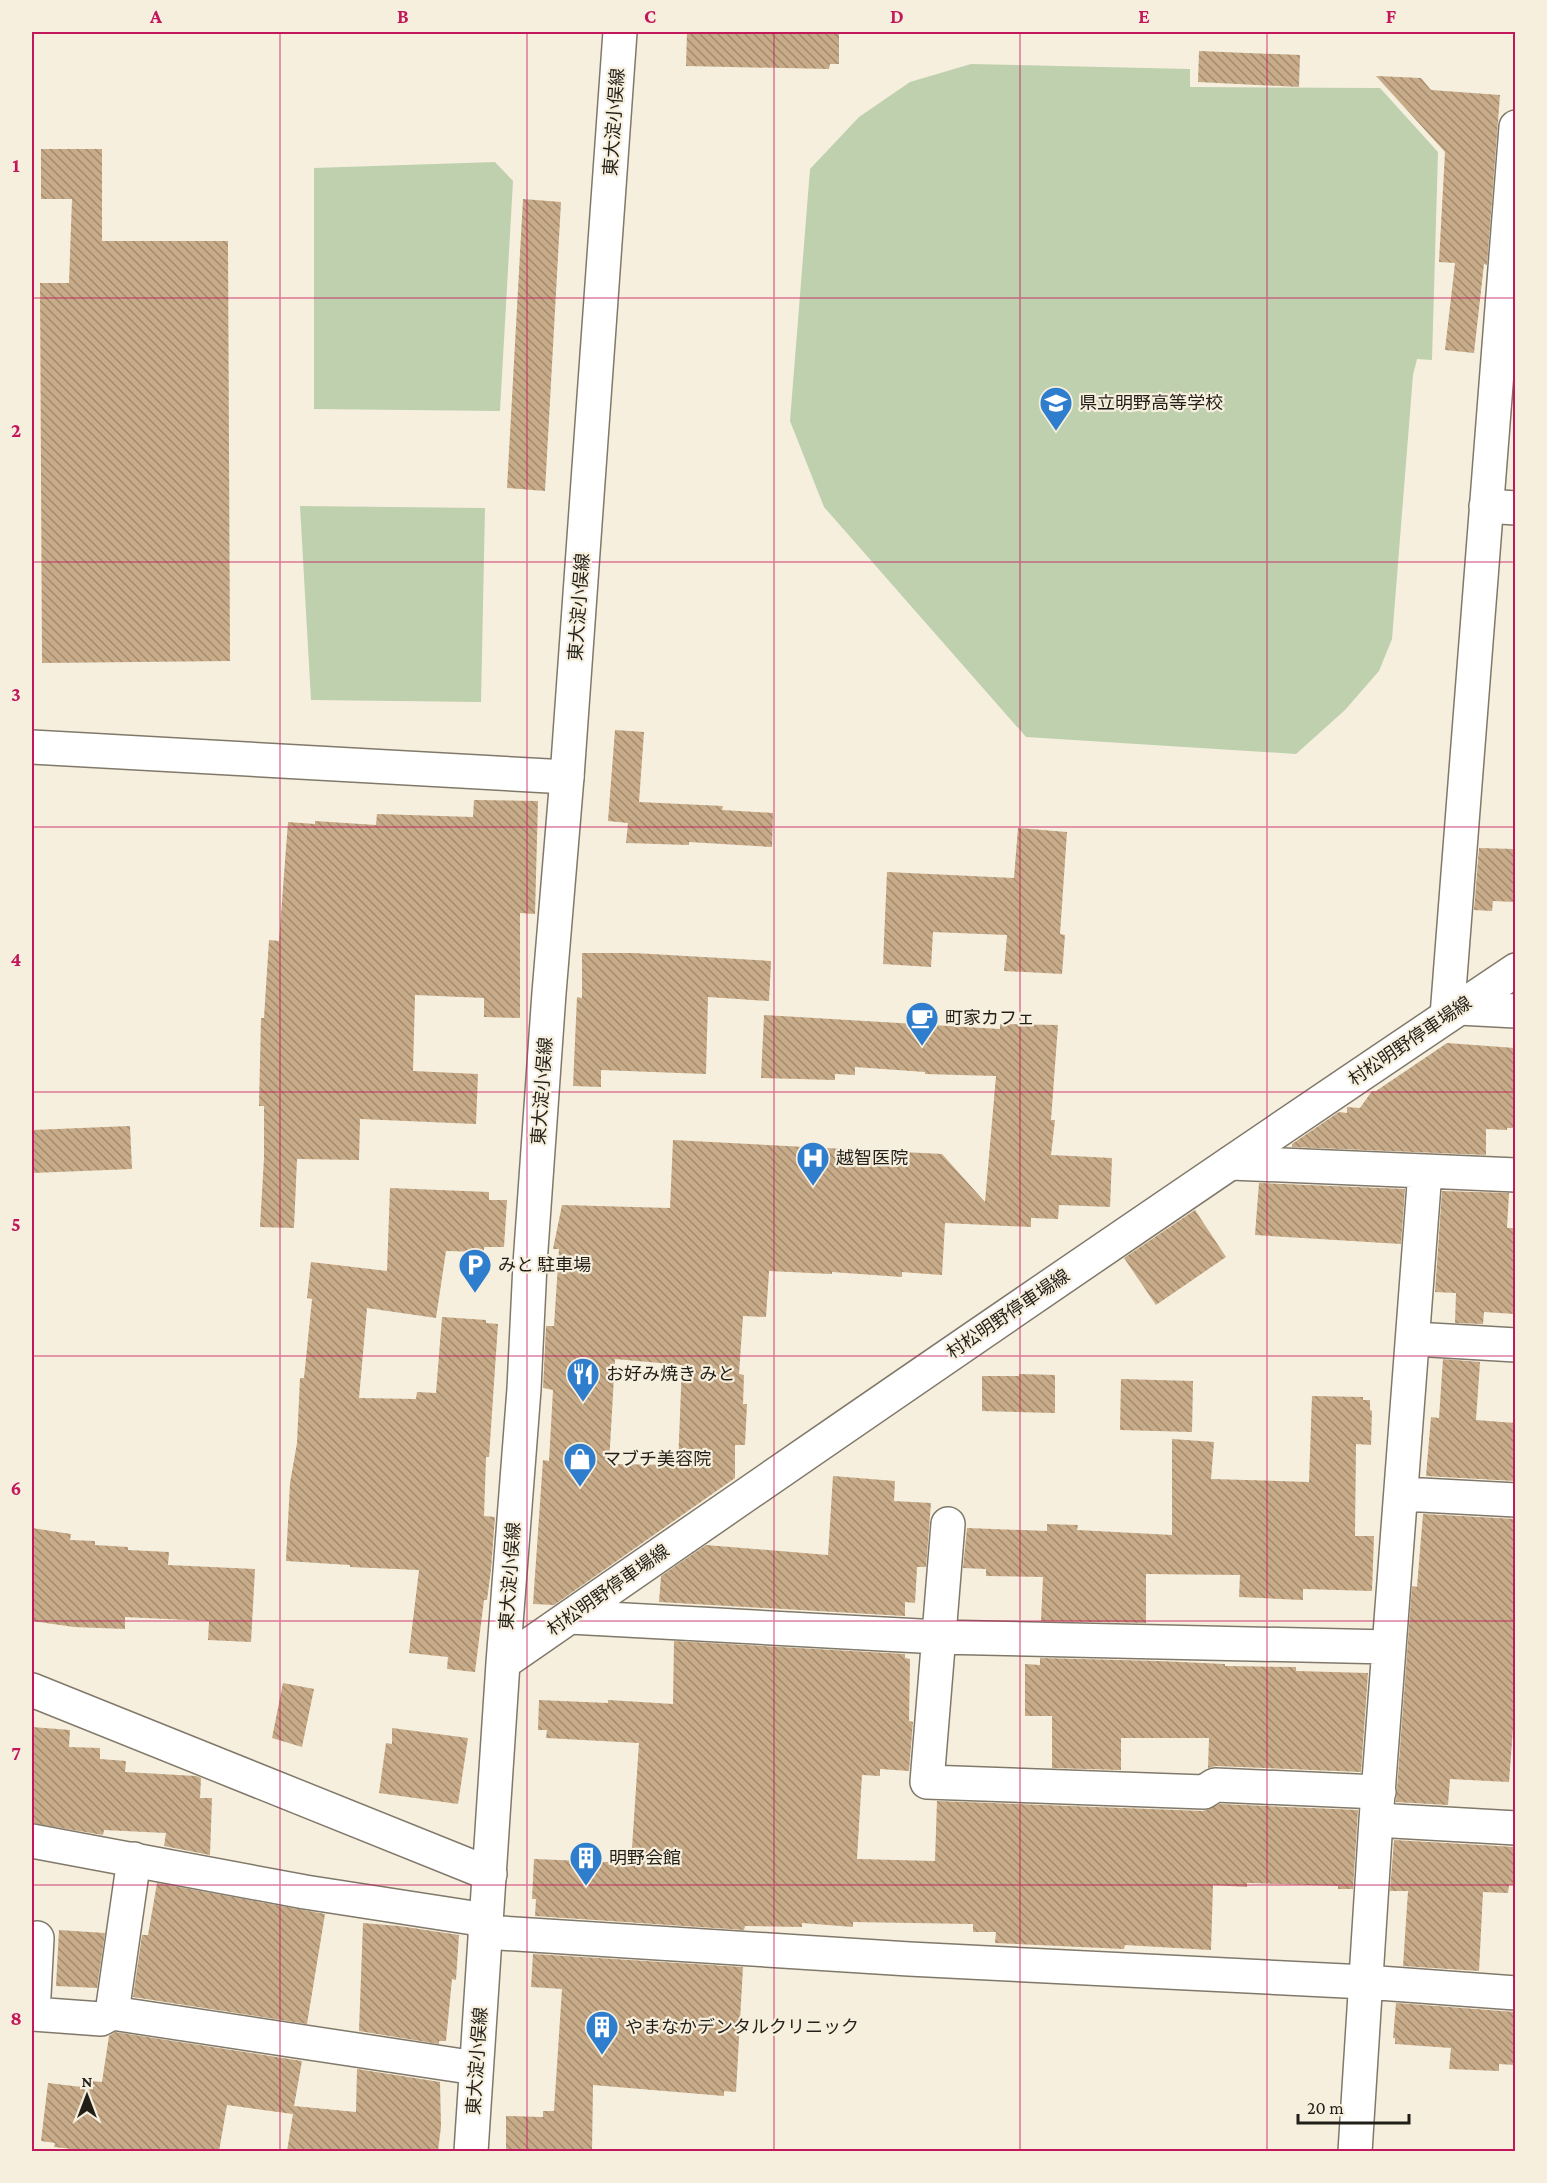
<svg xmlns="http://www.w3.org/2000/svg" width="1547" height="2183" font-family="'Crimson Pro','Noto Sans JP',serif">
	<defs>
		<pattern id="building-back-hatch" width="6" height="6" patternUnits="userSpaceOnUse" patternTransform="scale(1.5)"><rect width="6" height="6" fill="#c8ab88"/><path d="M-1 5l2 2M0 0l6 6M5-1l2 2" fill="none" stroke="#a28b6e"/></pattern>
	</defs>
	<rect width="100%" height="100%" fill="#f7efde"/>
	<path fill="#bed0ae" d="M971 64 1190 69V87L1380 88 1438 152 1432 360 1417 359 1413 375 1392 639 1379 671 1345 710 1296 754 1026 737 824 507 790 421 810 169 859 117 910 82Z
		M495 162 513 181 500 411 314 409V168Z
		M300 506 485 508 481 702 311 700Z"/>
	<path fill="url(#building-back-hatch)" fill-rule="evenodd" d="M687 32H839V64H830L829 69 686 66Z
		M1199 51 1300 55 1299 87 1198 82Z
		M1376 76 1421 78 1431 90 1500 95 1487 265 1484 264 1474 353 1445 350 1455 263 1439 262 1445 152Z
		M41 149H102V241H228L230 661 42 663 40 283H69L72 199H41Z
		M523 199 561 202 545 491 507 488Z
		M615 730 644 732 639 802 723 806 722 810 773 813 772 847 689 842V845L626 843 628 823 608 821Z
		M474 800 538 801 535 914 520 913V1018L484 1017V998L415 995 413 1071 478 1074 476 1124 360 1119 359 1160 297 1159 294 1228 260 1227 264 1158V1106H259L261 1018H264L269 940 279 941 288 822 315 824V821L376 825 377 814 473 817Z
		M1018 828 1067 832 1060 934 1065 935 1062 974 1004 971 1007 935 933 932 931 967 883 964 887 872 1014 878Z
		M1479 848 1515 849V902L1493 901 1492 911 1474 910Z
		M582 953H634L771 961 769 1001 708 997 706 1074 601 1070V1087L573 1086 577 997 582 998Z
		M764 1015 1000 1029V1024L1058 1025 1051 1120H1055L1051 1155 1112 1158 1110 1207 1059 1205 1058 1219 1031 1218V1227L945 1223 942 1275 902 1272V1277L832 1272V1274L769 1271 766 1317 743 1316 739 1374 744 1375 743 1404H747L745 1445H735V1478L554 1605 533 1604 543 1460 549 1461 553 1390 543 1388 546 1326H554L559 1249H553L562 1205 670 1208 673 1140 942 1154 985 1202 996 1076 925 1074V1072L855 1067V1075L835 1074V1080L761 1078ZM615 1359 682 1365 678 1465 609 1464Z
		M1447 1043 1515 1048V1128H1507V1130L1486 1129V1155L1292 1147V1144L1339 1112 1347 1113V1107L1360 1108 1372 1091H1376Z
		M130 1126 132 1169 32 1173V1130Z
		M1259 1183 1405 1189 1401 1244 1255 1235Z
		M390 1188 489 1192V1200H507L504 1247H484V1252L446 1251 436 1318 367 1308 359 1398 416 1399 417 1392 436 1393 442 1317 486 1320V1323L498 1324 489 1457H486L484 1516 495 1517 491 1570 487 1600H484L475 1672 447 1669 448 1657 409 1653 419 1570 350 1567V1565L286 1561 290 1483 297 1443 300 1378H304L312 1299 307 1298 311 1262 387 1271Z
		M1442 1191 1509 1193 1507 1228H1515V1314L1484 1312 1483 1324 1455 1323 1456 1293 1435 1292Z
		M1195 1210 1226 1257 1156 1305 1124 1258Z
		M1443 1359 1480 1362 1476 1420 1515 1423V1481L1426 1476 1431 1417 1439 1418Z
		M1019 1374 1055 1375V1413L982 1411V1376H1019Z
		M1121 1379 1193 1381 1192 1432 1120 1430Z
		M1312 1396 1363 1397V1400H1370V1410L1372 1411 1371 1445 1356 1444 1355 1536H1374L1372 1591 1303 1589V1600L1239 1597 1240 1575 1146 1574V1623L1041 1621 1043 1577 986 1576V1569L963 1568 967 1528 1047 1531V1524L1078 1525 1077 1530 1172 1535V1439L1214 1442 1211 1479 1309 1482Z
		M833 1476 895 1481 894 1501 931 1503 926 1567H917L915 1603 905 1602V1616L659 1602 661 1576 706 1545 828 1555Z
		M1423 1514 1515 1519V1729H1513L1509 1782 1450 1779 1448 1805 1396 1802 1412 1586 1417 1587Z
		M32 1528 71 1534 70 1540 95 1541V1545L128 1547V1550L169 1552 168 1565 255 1569 251 1642 208 1640 209 1621 125 1617V1629L74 1627 32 1621Z
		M674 1641 905 1654V1658L910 1659 909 1721 913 1722 909 1771 880 1769V1776L862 1775 857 1859 935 1861 937 1801 1203 1811 1220 1804 1358 1810 1353 1889H1338V1886L1247 1883V1887L1213 1885 1211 1950 1125 1945 1124 1949 995 1943 996 1932H973V1924L853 1922V1927L802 1923V1927L745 1926 744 1930 535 1916 536 1899H532L534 1859 631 1863 639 1743 546 1738 547 1730H538L539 1700 608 1703V1700L673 1704Z
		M1040 1658 1158 1661 1225 1664V1666L1296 1667V1671L1368 1673 1361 1772 1216 1766 1208 1768 1209 1738H1121V1770L1052 1768V1716H1025V1664L1040 1665Z
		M283 1683 314 1689 302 1747 272 1738Z
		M32 1727 70 1730 69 1747 100 1748V1759L126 1761 125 1772 196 1776 201 1778 200 1798H212L210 1855 164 1846 166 1833 104 1830 103 1835 32 1823Z
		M392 1728 468 1738 458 1804 379 1793 386 1743 392 1744Z
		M1394 1840 1515 1847 1513 1885H1509L1508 1893 1483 1892 1479 1971 1403 1966 1408 1891H1390Z
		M157 1883 325 1914 307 2024 133 1997 142 1935H148Z
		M363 1923 399 1926 459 1935 456 1980 452 1979 446 2041H439V2044L359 2031Z
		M59 1930 105 1933 97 1988 56 1986Z
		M533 1954 743 1967 736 2092 724 2091V2096L593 2085 592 2151H506V2116L543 2117V2111H554L562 1989 531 1987Z
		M1396 2003 1515 2012V2065L1499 2064V2071L1449 2069 1451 2048 1395 2044V2038H1393Z
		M115 2032 302 2061 294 2106 356 2112 357 2069 440 2082 441 2127 438 2151H287L293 2114 227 2105 219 2151H89L54 2147 55 2143 41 2141 48 2083 90 2088 91 2081 102 2082 109 2036Z"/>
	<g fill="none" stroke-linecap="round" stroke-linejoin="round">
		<g stroke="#80796a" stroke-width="36">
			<path id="minor" d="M1486 506 1516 508
				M32 747 567 777
				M1459 1008 1516 1011
				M1447 1016 1516 127
				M1231 1163 1425 1171 1376 1820 1355 2152
				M1425 1171 1516 1175
				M1414 1339 1516 1345
				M1402 1494 1516 1500
				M948 1524 927 1782 1204 1792 1215 1785 1379 1792
				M570 1617 939 1637 1389 1647
				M32 1690 490 1874
				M1376 1820 1516 1828
				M32 1841 305 1892 486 1920
				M134 1859 112 2013 476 2068
				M485 1932 909 1959 1365 1982 1516 1993
				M37 1938 33 2014 101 2019 112 2013"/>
		</g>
		<g stroke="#80796a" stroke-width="36">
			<path id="major" d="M503 1663C839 1430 1176 1198 1516 970
				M471 2152 503 1663 524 1389 530 1264 549 993 567 777 620 32"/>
		</g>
		<use href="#minor" stroke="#fff" stroke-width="33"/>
		<use href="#major" stroke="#fff" stroke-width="33"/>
	</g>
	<path fill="none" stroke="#c2185b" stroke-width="1.5" stroke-opacity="0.55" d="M280 32V2152M527 32V2152M774 32V2152M1020 32V2152M1267 32V2152M32 298H1516M32 562H1516M32 827H1516M32 1092H1516M32 1356H1516M32 1621H1516M32 1885H1516"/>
	<defs>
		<g id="school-pin" transform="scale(1.725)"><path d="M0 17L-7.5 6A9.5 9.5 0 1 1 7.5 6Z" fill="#2f7dcd" stroke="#f7efde"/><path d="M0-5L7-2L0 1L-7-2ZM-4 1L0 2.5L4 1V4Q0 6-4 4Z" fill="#fff"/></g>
		<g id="cafe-pin" transform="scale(1.725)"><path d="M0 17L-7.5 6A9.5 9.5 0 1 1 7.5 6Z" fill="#2f7dcd" stroke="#f7efde"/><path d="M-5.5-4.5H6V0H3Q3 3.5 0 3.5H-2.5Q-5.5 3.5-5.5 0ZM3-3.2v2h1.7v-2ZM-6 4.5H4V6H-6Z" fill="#fff"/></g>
		<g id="hospital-pin" transform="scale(1.725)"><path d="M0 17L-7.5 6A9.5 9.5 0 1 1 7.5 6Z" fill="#2f7dcd" stroke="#f7efde"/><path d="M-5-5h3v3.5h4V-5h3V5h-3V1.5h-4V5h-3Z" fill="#fff"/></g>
		<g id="parking-pin" transform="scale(1.725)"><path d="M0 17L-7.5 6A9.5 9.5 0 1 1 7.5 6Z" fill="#2f7dcd" stroke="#f7efde"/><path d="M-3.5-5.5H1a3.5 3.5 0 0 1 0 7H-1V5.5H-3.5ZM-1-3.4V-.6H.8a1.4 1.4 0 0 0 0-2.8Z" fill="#fff"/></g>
		<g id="restaurant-pin" transform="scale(1.725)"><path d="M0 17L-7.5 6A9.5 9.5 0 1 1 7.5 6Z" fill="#2f7dcd" stroke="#f7efde"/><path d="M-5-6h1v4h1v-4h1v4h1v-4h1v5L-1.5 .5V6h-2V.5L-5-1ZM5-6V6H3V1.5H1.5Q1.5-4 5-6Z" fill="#fff"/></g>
		<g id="shop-pin" transform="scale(1.725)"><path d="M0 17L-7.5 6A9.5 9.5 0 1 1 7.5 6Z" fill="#2f7dcd" stroke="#f7efde"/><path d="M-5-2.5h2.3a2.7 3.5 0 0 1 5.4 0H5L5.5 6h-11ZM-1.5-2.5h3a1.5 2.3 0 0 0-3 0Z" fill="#fff"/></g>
		<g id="building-pin" transform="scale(1.725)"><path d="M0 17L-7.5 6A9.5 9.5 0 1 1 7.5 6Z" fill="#2f7dcd" stroke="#f7efde"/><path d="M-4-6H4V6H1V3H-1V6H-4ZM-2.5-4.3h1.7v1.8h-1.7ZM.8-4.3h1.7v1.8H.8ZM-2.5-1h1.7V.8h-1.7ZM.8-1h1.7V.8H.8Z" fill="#fff"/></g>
	</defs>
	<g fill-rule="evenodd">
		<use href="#school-pin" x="1056" y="403"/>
		<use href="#cafe-pin" x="922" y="1018"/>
		<use href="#hospital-pin" x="813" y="1158"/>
		<use href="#parking-pin" x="475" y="1265"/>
		<use href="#restaurant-pin" x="583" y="1374"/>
		<use href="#shop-pin" x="580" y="1459"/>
		<use href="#building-pin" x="586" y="1858"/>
		<use href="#building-pin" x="602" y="2027"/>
	</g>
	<g text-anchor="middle" stroke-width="4.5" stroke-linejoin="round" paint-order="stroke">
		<g font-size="18" fill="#211e18" stroke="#f7efde">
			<text transform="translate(614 122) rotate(-86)" y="6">東大淀小俣線</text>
			<text transform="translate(579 607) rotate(-86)" y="6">東大淀小俣線</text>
			<text transform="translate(1410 1041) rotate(-34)" y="6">村松明野停車場線</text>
			<text transform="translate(542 1091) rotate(-86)" y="6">東大淀小俣線</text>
			<text transform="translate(1008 1314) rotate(-34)" y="6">村松明野停車場線</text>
			<text transform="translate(510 1576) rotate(-86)" y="6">東大淀小俣線</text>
			<text transform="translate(608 1590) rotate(-35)" y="6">村松明野停車場線</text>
			<text transform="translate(477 2061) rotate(-86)" y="6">東大淀小俣線</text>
		</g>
		<g font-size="18" fill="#211e18" stroke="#f7efde" text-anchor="start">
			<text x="1079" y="409">県立明野高等学校</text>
			<text x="945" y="1024">町家カフェ</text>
			<text x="836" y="1164">越智医院</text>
			<text x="498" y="1271">みと 駐車場</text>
			<text x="606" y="1380">お好み焼き みと</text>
			<text x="603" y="1465">マブチ美容院</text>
			<text x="609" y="1864">明野会館</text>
			<text x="625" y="2033">やまなかデンタルクリニック</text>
		</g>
	</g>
	<rect width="1547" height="2183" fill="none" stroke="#f7efde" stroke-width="66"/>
	<g transform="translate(87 2096)" stroke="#f7efde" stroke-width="4.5" paint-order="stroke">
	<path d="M0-4.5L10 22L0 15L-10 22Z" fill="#211e18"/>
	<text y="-9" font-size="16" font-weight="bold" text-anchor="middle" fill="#211e18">N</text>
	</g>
	<path d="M1298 2114v9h111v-9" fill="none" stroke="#211e18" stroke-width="3"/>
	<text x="1307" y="2114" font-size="18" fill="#211e18" stroke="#f7efde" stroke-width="4.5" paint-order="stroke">20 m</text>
	<rect x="33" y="33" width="1481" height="2117" fill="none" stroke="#c2185b" stroke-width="2"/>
	<g font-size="20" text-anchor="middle" font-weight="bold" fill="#c2185b">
		<text x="156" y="23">A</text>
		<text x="403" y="23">B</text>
		<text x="650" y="23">C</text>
		<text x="897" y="23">D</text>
		<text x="1144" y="23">E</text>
		<text x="1391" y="23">F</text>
		<text x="16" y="172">1</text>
		<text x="16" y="437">2</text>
		<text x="16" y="701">3</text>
		<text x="16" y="966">4</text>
		<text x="16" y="1231">5</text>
		<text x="16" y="1495">6</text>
		<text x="16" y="1760">7</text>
		<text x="16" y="2025">8</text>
	</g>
</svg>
